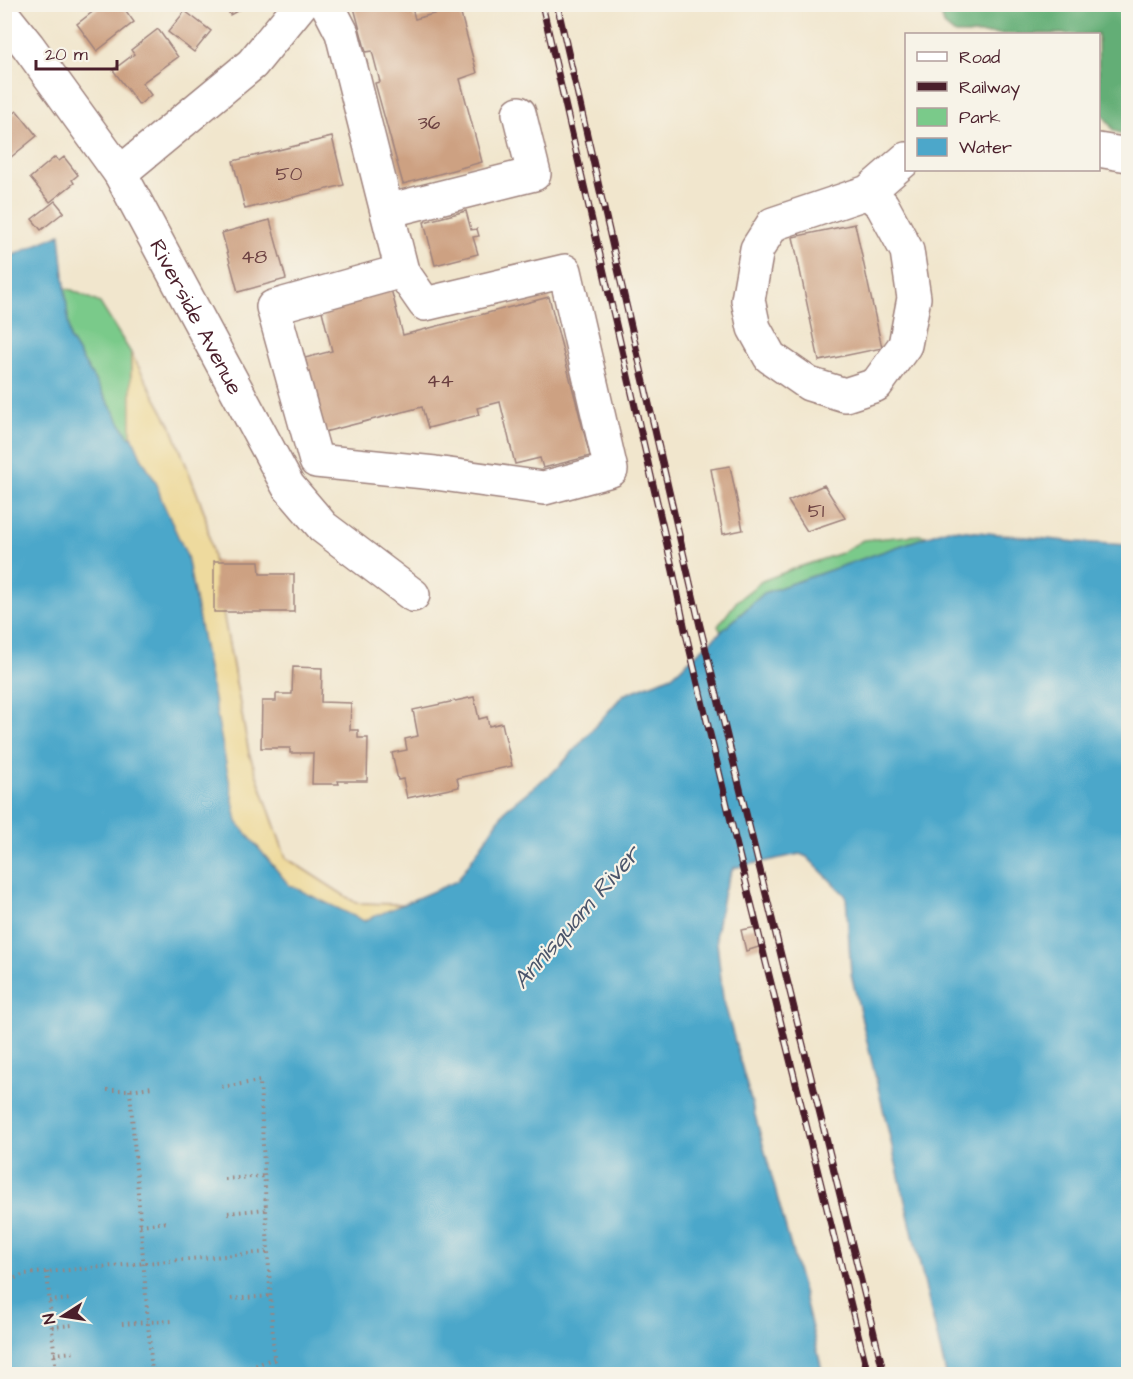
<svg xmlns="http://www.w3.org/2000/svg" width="1133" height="1379" font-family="'Architects Daughter',sans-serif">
	<rect width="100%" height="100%" fill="#f7f3e8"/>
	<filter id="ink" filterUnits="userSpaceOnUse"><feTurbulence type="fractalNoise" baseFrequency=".0167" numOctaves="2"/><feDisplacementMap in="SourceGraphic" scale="12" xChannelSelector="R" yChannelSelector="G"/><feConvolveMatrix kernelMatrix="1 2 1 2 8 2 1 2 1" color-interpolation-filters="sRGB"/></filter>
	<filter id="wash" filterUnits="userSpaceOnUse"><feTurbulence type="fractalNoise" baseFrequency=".008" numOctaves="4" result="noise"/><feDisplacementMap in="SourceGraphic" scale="24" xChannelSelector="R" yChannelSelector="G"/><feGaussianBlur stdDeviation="1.35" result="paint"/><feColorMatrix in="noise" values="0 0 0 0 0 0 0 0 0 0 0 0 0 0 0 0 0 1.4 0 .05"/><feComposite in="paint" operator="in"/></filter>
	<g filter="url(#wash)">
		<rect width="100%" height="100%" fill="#f1e6cd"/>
		<path fill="#7aca8a" stroke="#62745a" stroke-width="1.5" d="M45 285 72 290 100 303 131 353 132 436 77 468Z
			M919 535 965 541 732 652 718 626 737 601 762 581 796 568 841 553 863 540Z"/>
		<path fill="#63ae76" stroke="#566650" stroke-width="1.5" d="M939 5H1128V136L1114 131 1099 109 1098 34H955L944 25Z"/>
		<path fill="#eeda9e" stroke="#9c7c64" stroke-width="1.5" d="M131 353 172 428 205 514 249 753 286 858 356 903 439 905 340 940 240 835 131 446Z"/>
		<path fill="#4ca7ca" stroke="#4b637a" stroke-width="1.5" d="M60 234 70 339 129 437 132 436 141 457 156 482 162 501 187 556 237 822 289 885 364 921 457 881 506 809 560 766 623 695 672 676 764 593 948 529 1077 542 1128 545V1374H946L851 974 846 896 807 857 800 854 733 868 724 891 716 933 723 998 803 1291 823 1374H5V259Z"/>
		<g id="blocks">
			<path fill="#cda182" d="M103 4H108L110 7 113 4H121L134 22 97 51 77 24Z
				M225 4H250L230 15Z
				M353 4H411L415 19 459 7 477 73 460 79 482 162 403 184 375 83 380 82 372 51 366 52Z
				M185 11 211 31 194 52 168 32Z
				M158 29 178 57 142 83 151 95 139 105 113 70 134 54 131 50Z
				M17 111 37 136 5 162V120Z
				M332 137 344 185 245 209 233 161Z
				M55 157 59 161 64 157 78 175 72 180 74 183 50 202 30 178Z
				M55 201 64 212 41 230 32 219Z
				M466 211 471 230 477 229 479 236 473 237 478 254 435 265 424 222Z
				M270 220 286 279 238 292 222 233Z
				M855 224 882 348 819 361 793 237Z
				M391 289 403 335 549 297 590 456 543 468 540 458 515 464 500 402 477 408 479 415 428 428 422 407 324 432 305 358 332 351 321 307Z
				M730 466 743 530 723 534 711 469Z
				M824 485 845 518 807 531 788 501Z
				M214 561H259L260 574H294V612H214Z
				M293 667 322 668 321 702 351 703 350 730H358V738H368L367 781H338L339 784H312L313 753H290V748H261L262 701H276V694H292Z
				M474 697 479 719 487 717 489 726 502 723 512 766 457 778 459 787 407 798 403 779 398 780 392 753 407 750 405 739 418 736 413 710Z
				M757 927 762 946 746 951 741 930Z"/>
		</g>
	</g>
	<g filter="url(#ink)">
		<use href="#blocks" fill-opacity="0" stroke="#9e827c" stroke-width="1.5"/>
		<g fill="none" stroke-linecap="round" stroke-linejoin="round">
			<g stroke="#9e827c" stroke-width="36">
				<g id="minor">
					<path d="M327 4 342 33 402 271 425 304 565 271 611 470 544 488 435 473 316 461 273 307 402 271"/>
					<path id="s1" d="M4 16 28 46 120 173 288 486 323 527 413 595"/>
					<path d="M1098 150 1128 155"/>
					<path d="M120 173 252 64 301 4"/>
					<path d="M868 192 882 205 907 251 914 298 905 345 876 385 845 395 809 384 770 357 754 328 748 300 757 249 773 224 868 192 906 159"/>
					<path d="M387 211 534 174 519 113"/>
				</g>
			</g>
			<path stroke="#9e827c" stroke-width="4" stroke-dasharray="1.5 4.5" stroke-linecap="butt" d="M222 1087 260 1081 268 1252 274 1358 279 1374
				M107 1090H130L152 1087
				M130 1090 152 1374
				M225 1179 265 1176
				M228 1213 266 1209
				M140 1225 168 1222
				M47 1272 56 1374
				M4 1283 24 1274 268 1252
				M231 1299 271 1296
				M49 1301 72 1299
				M122 1324 148 1322 174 1321
				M52 1327 72 1325
				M54 1354 75 1352
				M239 1372 274 1358"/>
			<use href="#minor" stroke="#fff" stroke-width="33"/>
			<g stroke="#4a1f2b" stroke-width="7">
				<path id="rail" d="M542 4 673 571 685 630 735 838 868 1374
					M557 4 700 626 884 1374"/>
			</g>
			<use href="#rail" stroke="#f7f3e8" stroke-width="4.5" stroke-dasharray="14" stroke-linecap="butt"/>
		</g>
	</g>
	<g text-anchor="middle" stroke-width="4.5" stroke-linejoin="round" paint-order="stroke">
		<g font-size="20" fill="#6b4041">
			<text x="429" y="129">36</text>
			<text x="289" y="180">50</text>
			<text x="254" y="263">48</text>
			<text x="440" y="387">44</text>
			<text x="816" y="517">51</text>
		</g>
		<g font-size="22" fill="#4a1f2b" stroke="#f7f3e8">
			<text dy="8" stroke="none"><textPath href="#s1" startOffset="358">Riverside Avenue</textPath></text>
		</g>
		<g font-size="24" font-style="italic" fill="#4b556b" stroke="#f7f3e8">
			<text transform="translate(576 917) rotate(-49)" y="8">Annisquam River</text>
		</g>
	</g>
	<rect width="1133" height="1379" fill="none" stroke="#f7f3e8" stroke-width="24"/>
	<rect x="905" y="33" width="195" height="138" fill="#f7f3e8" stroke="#b29e9c" stroke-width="1.5"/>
	<rect x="917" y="52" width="30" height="9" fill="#ffffff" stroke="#b29e9c" stroke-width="1.5"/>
	<text x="959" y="63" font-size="18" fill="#4a1f2b">Road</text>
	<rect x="917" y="82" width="30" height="9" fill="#4a1f2b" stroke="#b29e9c" stroke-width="1.5"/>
	<text x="959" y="93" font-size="18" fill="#4a1f2b">Railway</text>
	<rect x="917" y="108" width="30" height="18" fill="#7aca8a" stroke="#b29e9c" stroke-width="1.5"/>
	<text x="959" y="123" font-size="18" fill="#4a1f2b">Park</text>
	<rect x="917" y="138" width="30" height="18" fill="#4ca7ca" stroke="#b29e9c" stroke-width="1.5"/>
	<text x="959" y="153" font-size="18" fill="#4a1f2b">Water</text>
	<g transform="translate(63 1316) rotate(258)" stroke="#f7f3e8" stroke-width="4.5" paint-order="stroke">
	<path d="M0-4.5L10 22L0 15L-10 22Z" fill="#4a1f2b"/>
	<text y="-9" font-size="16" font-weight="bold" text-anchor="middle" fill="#4a1f2b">N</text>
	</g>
	<path d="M36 60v9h81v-9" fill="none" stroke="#4a1f2b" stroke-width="3"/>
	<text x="45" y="60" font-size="18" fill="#4a1f2b" stroke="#f7f3e8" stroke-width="4.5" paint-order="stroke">20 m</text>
</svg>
